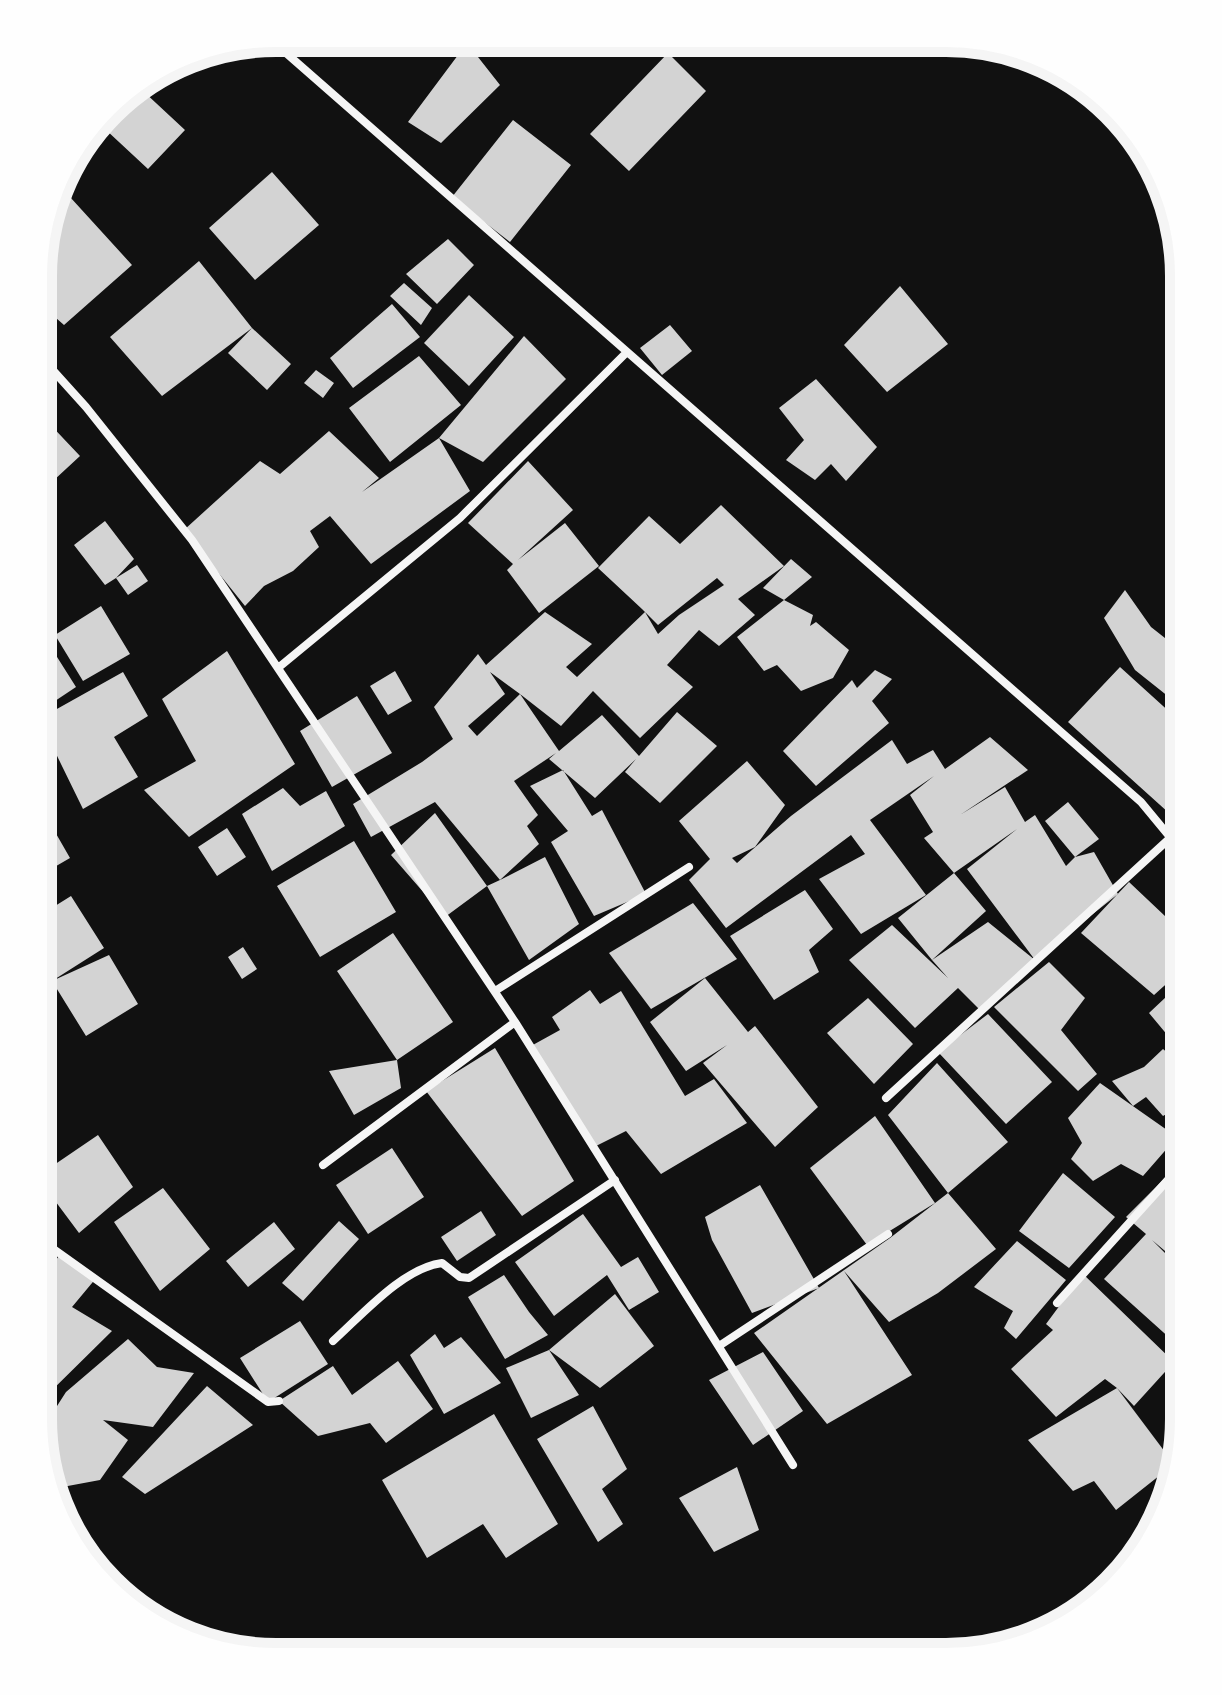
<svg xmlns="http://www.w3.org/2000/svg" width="1222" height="1695" font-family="'Archivo Narrow',sans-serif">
	<rect width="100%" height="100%" fill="#111"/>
	<path fill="#d3d3d3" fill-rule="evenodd" d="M467 43 500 85 441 143 408 122Z
		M668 53 706 91 629 171 590 134Z
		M142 90 185 130 148 169 105 129Z
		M513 120 571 165 510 242 452 197Z
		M272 172 319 225 255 280 209 228Z
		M60 186 132 265 64 325 40 304V244Z
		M448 239 474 265 437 304 406 274Z
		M199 261 252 328 291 364 267 390 228 353 252 328 162 396 110 337Z
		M404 283 432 308 421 325 390 296Z
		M900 286 948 344 887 392 844 345Z
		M469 295 514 337 469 386 424 343Z
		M392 304 420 337 353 388 330 358Z
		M670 325 692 351 662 375 640 348Z
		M524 336 566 379 483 462 439 438Z
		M419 356 461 405 390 462 349 408Z
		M316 370 334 383 323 398 304 383Z
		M816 379 877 447 846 481 831 464 815 480 786 460 804 440 779 408Z
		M45 419 80 456 40 493V424Z
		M329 431 379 478 362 492 439 438 470 491 371 564 330 516 310 531 319 547 293 571 264 586 245 606 184 530 260 461 280 474Z
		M528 461 573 510 518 560 565 523 599 566 539 613 507 570 513 564 468 523Z
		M721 505 784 566 738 599 755 615 719 646 699 630 667 665 693 687 640 738 593 691 561 726 520 694 559 751 602 715 639 756 677 712 717 746 660 803 625 772 636 759 595 798 549 759 556 753 514 781 538 815 527 826 539 844 500 880 545 857 579 924 529 960 487 886 500 880 435 802 371 837 353 804 422 762 453 739 434 707 478 654 486 665 545 612 592 644 566 667 577 677 645 612 658 634 679 615 724 585 717 578 658 625 642 609 598 568 649 516 680 544ZM490 672 520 694 477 736 468 726 505 694Z
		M105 521 134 559 116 578 105 585 74 545Z
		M791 559 812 577 784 600 813 615 810 626 816 622 849 650 833 678 801 691 777 665 764 671 737 637 784 600 763 588Z
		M137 565 148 581 128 595 116 578Z
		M1125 590 1151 627 1184 653V709L1135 670 1104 618Z
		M101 606 130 654 83 681 55 635Z
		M52 649 76 687 46 707 39 696V657Z
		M227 651 295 764 189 837 144 790 196 761 162 699Z
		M1120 667 1184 725V819L1180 823 1068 722Z
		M875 670 892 679 872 701 889 723 816 786 783 751 852 680 857 688Z
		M395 671 412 701 388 715 370 686Z
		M123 672 148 716 114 737 138 777 83 809 39 719Z
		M357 696 392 753 332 787 300 731Z
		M990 737 1028 770 960 815 1005 787 1025 822 1035 815 1066 866 1075 857 1045 821 1068 802 1099 839 1075 857 1094 852 1118 894 1035 960 967 869 1017 829 954 873 924 838 933 832 910 795 934 776 870 820 926 895 861 934 819 879 865 854 851 835 726 928 689 880 710 859 679 821 747 761 785 805 755 847 732 858 737 863 791 816 892 740 907 764 933 750 945 769Z
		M563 770 592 816 602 810 646 894 594 916 551 842 568 831 530 786Z
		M283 788 300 806 326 791 345 826 272 871 242 814Z
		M39 804 70 858 39 876Z
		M435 813 487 886 445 917 391 855Z
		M227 828 246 857 217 876 198 847Z
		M354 841 396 912 320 957 277 886Z
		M954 873 986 911 932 960 988 922 1035 960 979 1009 958 988 915 1028 849 960 892 925 948 978 932 960 898 918Z
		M1129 882 1184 934V968L1154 995 1081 933Z
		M805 890 833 929 809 950 819 972 774 1000 730 936Z
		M71 896 104 948 52 981 39 960V916Z
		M693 903 737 959 651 1009 609 953Z
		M393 933 453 1022 397 1060 401 1088 354 1115 329 1071 397 1060 337 971Z
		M243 947 257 969 242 979 228 957Z
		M109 955 138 1004 86 1036 52 981Z
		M1049 962 1085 998 1061 1030 1097 1074 1078 1091 994 1007Z
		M705 978 748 1032 755 1026 818 1107 775 1147 703 1063 727 1045 686 1071 650 1022Z
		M1184 980V1036L1174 1043 1149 1013Z
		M590 990 600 1004 621 991 685 1096 714 1079 747 1123 661 1174 626 1131 594 1147 531 1046 560 1030 552 1017Z
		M868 998 913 1044 874 1084 827 1033Z
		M988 1014 1052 1082 1006 1124 938 1052Z
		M495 1048 574 1181 522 1216 426 1091Z
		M1163 1049 1184 1067V1115L1175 1109 1163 1116 1146 1097 1133 1106 1112 1081 1144 1067Z
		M937 1063 1008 1142 948 1193 888 1115Z
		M1100 1083 1177 1137 1143 1176 1121 1164 1093 1181 1071 1159 1082 1143 1068 1118Z
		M875 1116 935 1203 867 1245 810 1168Z
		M98 1135 133 1187 79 1233 38 1178V1147L51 1167Z
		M392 1148 424 1197 368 1234 336 1185Z
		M1063 1173 1115 1217 1069 1268 1019 1231Z
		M1168 1175 1184 1188V1267L1152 1240 1184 1272 1183 1350 1104 1279 1146 1234 1126 1217Z
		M760 1185 819 1288 752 1313 712 1240 705 1217Z
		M163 1188 210 1249 160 1291 114 1222Z
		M948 1193 996 1249 938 1293 889 1322 844 1271 912 1375 827 1424 754 1333 890 1238Z
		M481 1211 496 1235 457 1261 441 1237Z
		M583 1214 621 1267 638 1257 659 1292 629 1310 607 1275 554 1316 515 1262Z
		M339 1221 359 1239 303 1301 282 1283Z
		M274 1222 295 1249 248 1287 226 1261Z
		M1017 1241 1066 1280 1016 1339 1004 1328 1013 1311 974 1287Z
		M61 1253 97 1277 72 1307 112 1331 38 1404V1285Z
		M1083 1274 1174 1362 1134 1406 1117 1388 1174 1464 1116 1510 1094 1481 1073 1491 1028 1440 1117 1388 1105 1379 1056 1417 1011 1369 1053 1330 1046 1324Z
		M504 1275 529 1312 548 1335 505 1359 468 1297Z
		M615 1294 654 1346 600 1388 549 1350Z
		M300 1321 328 1364 268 1402 240 1358Z
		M435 1334 444 1348 461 1337 501 1383 444 1414 410 1355Z
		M128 1339 157 1367 194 1373 153 1427 103 1420 128 1440 100 1480 57 1488 54 1487 41 1431 66 1392Z
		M549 1350 579 1395 531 1418 506 1368Z
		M763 1352 803 1411 753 1445 709 1380Z
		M398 1361 433 1409 386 1443 370 1423 318 1436 279 1401 333 1366 352 1395Z
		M207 1386 253 1425 145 1494 122 1477Z
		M593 1406 627 1469 602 1489 623 1524 598 1542 537 1439Z
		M494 1414 558 1524 506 1558 483 1524 427 1558 382 1480Z
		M737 1467 759 1530 714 1552 679 1498Z"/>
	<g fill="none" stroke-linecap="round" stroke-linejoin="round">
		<path stroke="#f5f5f5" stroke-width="8" d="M270 39 1141 802 1184 854
			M40 356 86 407 192 540 515 1022 793 1465
			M278 668 460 518 627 352
			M495 991 689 867
			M886 1098 1169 839
			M323 1165 515 1022
			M38 1238 268 1402 279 1401
			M1057 1303 1184 1162
			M333 1341C362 1315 403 1268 442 1263L460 1277 469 1278 615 1180
			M719 1346 888 1234"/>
	</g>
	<path d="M0 0H1222V1695H0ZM276 52H946A224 224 0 0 1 1170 276V1419A224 224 0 0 1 946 1643H276A224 224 0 0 1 52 1419V276A224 224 0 0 1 276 52Z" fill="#fefefe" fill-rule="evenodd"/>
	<path fill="none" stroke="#f5f5f5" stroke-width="10" d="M276 52H946A224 224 0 0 1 1170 276V1419A224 224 0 0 1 946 1643H276A224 224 0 0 1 52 1419V276A224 224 0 0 1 276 52Z"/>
</svg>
